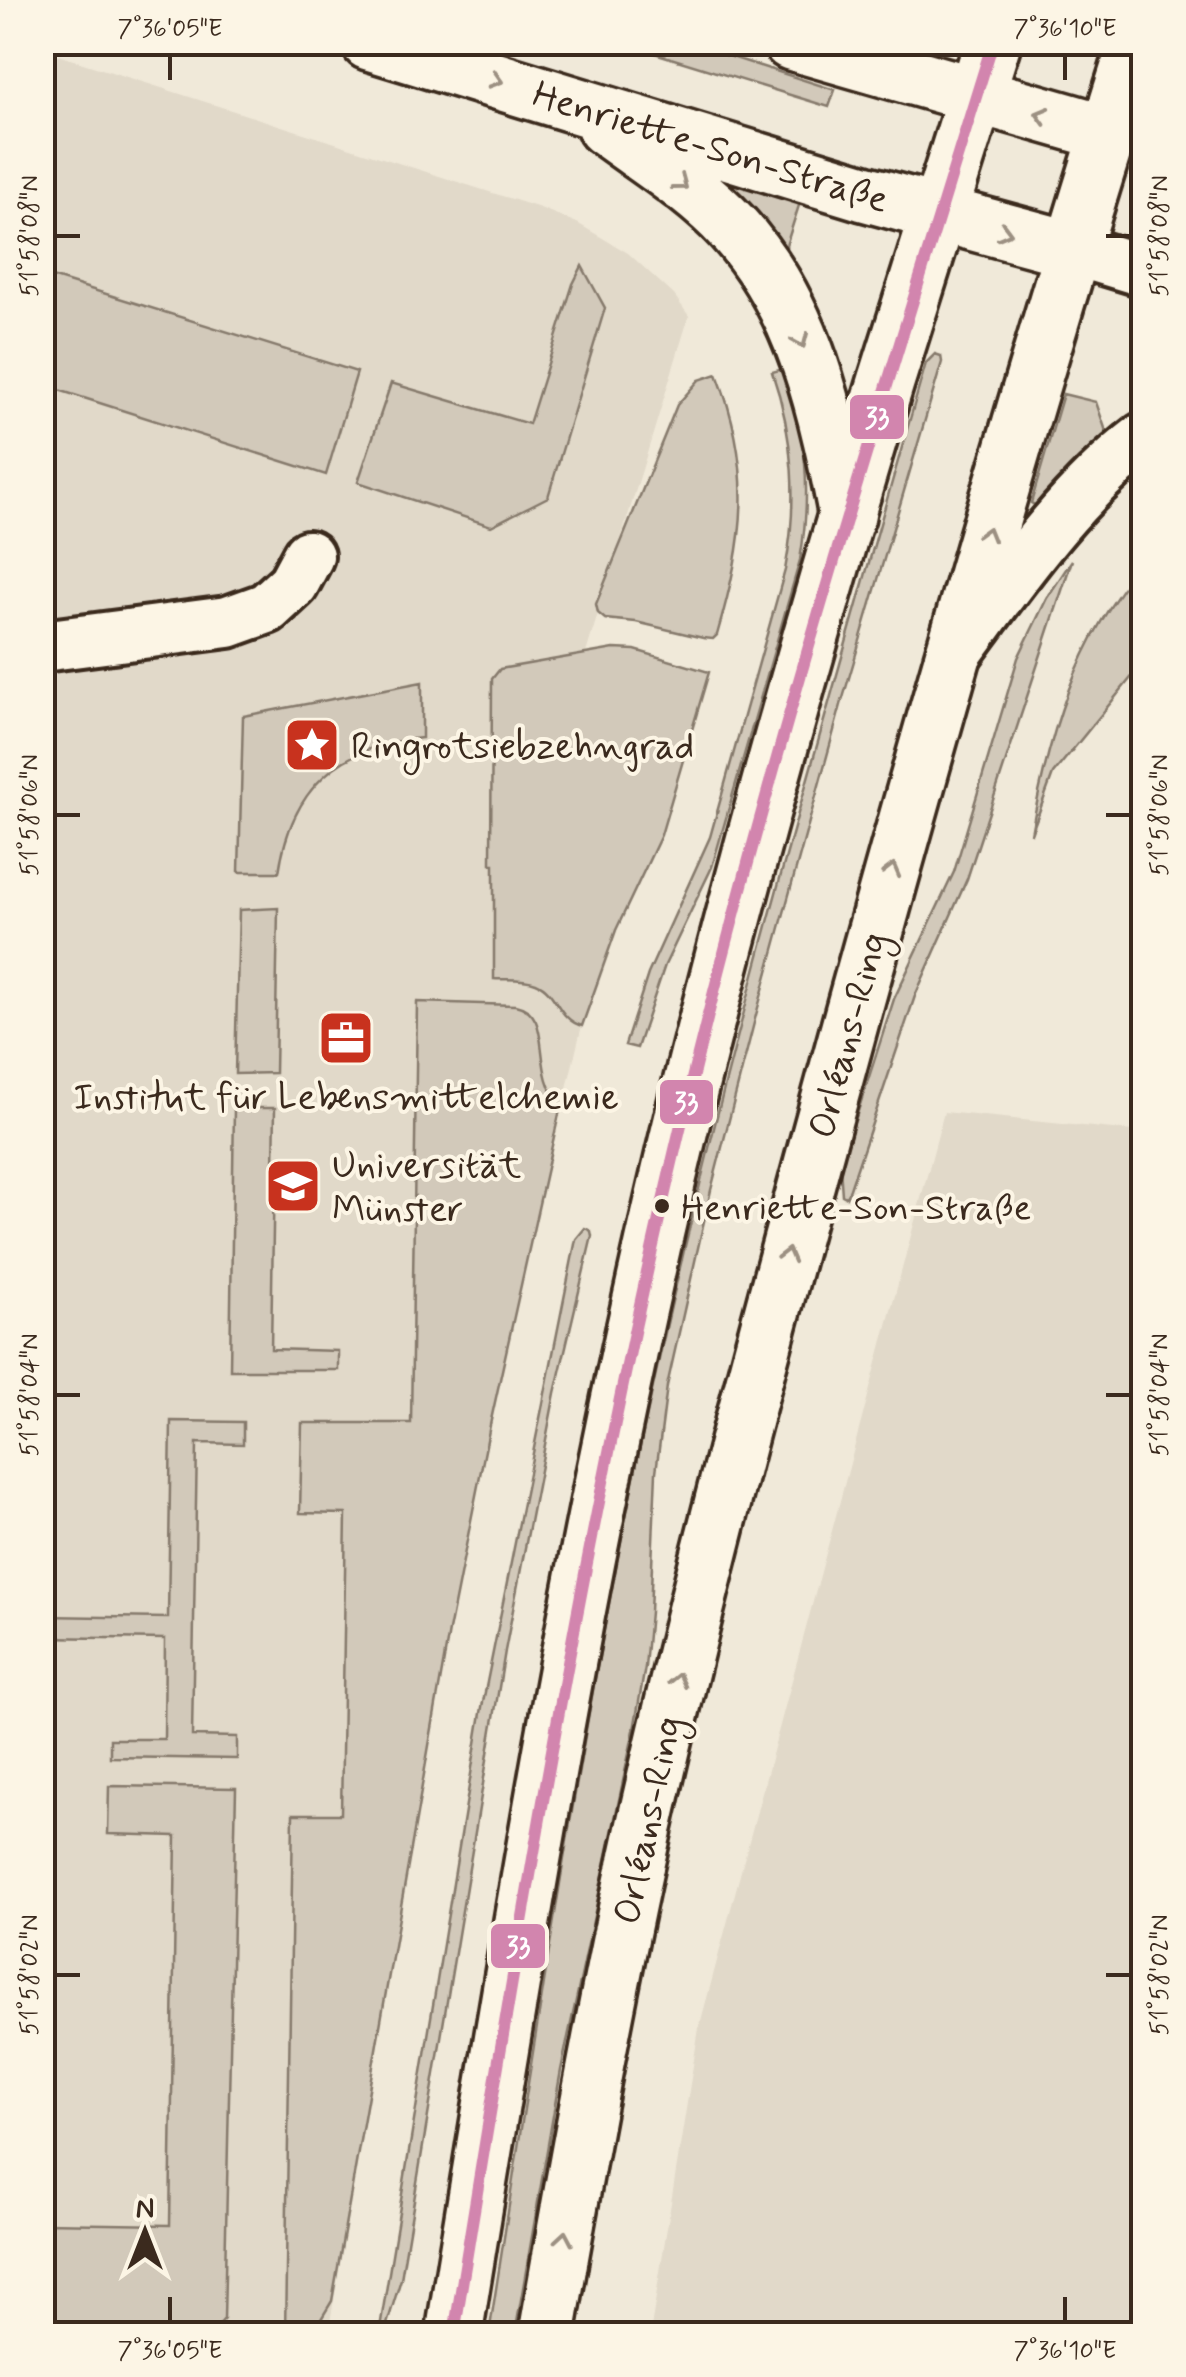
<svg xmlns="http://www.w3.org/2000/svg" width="1186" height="2377" font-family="Mynerve,sans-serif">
	<rect width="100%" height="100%" fill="#f0e9d9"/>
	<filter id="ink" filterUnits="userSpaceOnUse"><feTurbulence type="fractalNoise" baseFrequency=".01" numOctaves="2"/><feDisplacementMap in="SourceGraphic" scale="20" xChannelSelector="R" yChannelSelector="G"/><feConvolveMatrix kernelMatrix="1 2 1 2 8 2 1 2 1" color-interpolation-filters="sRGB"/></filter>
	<g filter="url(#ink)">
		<path fill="#e1d9c9" d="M42 50 540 208 577 223 628 253 674 295 689 316 586 653 635 650 709 672 661 835 616 930 585 1013 524 1267 449 1631 328 2334H43Z
			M944 1112 1143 1132V2334H650L699 2028Z"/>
		<path fill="#d2c9ba" stroke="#867a6c" stroke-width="2.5" d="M622 43H688L835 90 829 107Z
			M738 176 802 196 785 249 727 193Z
			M582 266 605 308 548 497 491 526 358 482 391 383 529 424 573 284Z
			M42 274 357 372 326 475 43 385Z
			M935 354 941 356 942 362 841 705 756 1015 711 1190 667 1386 656 1472 650 1612 645 1667 634 1730 561 2070 515 2334H489C536 2034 580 1731 643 1433 719 1072 825 718 926 363Z
			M783 369C808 429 811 497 800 560L712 867 665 965 637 1048 625 1045 648 974 710 837 785 570C798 505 794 435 772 372Z
			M717 374C754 470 745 538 717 635L713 639 703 638 636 622 605 619 598 613 596 604 677 405 699 380Z
			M1063 394 1096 402 1109 440 1041 508 1031 503Z
			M1072 560 967 879 915 996 850 1189 846 1197 842 1195 840 1167 894 999 954 872 1018 658 1047 598Z
			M1143 562V663L1053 774 1031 834C1049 732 1076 642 1143 562Z
			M614 649 635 650 709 672 661 835 616 930 582 1026C557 1019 558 992 536 983 523 978 507 980 494 979V864H491L492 679 500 669Z
			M422 682V738C338 745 291 789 279 872H239L243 716Z
			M278 908 275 1073 235 1074 239 910Z
			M417 1002 515 1005C556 1013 529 1072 561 1105L491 1420 449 1631 332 2301 312 2334H285L293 1814H341L346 1514 300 1513 302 1423H411Z
			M234 1108H275L271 1349 338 1351V1370H230Z
			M585 1228 591 1231 592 1236 555 1393 505 1651 401 2279 384 2334H379L482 1707 576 1239Z
			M171 1421 243 1422V1444L197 1443 192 1736 237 1737V1759L110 1757V1739H164L165 1639 43 1637V1616L168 1618Z
			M109 1786 236 1788 224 2319 211 2334H43V2223L170 2225 176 1836 108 1834Z"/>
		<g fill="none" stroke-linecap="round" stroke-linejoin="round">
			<g stroke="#3b2a1e" stroke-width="58">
				<path id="street" d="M1071 249 1144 271
					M42 646 228 622 267 608 293 584 308 556
					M957 652C1014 575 1067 497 1144 438"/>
			</g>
			<g stroke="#3b2a1e" stroke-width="62">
				<path id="secondary" d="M369 42 864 193 1071 249
					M791 42 1108 133
					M605 127C648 159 696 188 732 227 806 308 827 413 847 516"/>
			</g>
			<g stroke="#3b2a1e" stroke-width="62">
				<path id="primary" d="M454 2334C520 1925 586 1515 684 1112 744 867 813 623 886 382 921 268 958 156 993 42
					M547 2334C576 2166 606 1999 643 1832 706 1553 781 1277 856 1002 945 680 1036 360 1137 42"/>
			</g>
			<use href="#street" stroke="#fcf5e5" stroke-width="50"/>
			<use href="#secondary" stroke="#fcf5e5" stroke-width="55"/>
			<use href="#primary" stroke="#fcf5e5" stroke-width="55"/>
			<g stroke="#fcf5e5" stroke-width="20">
				<path id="bus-1" d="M454 2334C520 1925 587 1515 684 1112 771 751 883 397 993 42"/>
			</g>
			<use href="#bus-1" stroke="#d285ae" stroke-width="12"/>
		</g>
		<defs><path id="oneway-chevron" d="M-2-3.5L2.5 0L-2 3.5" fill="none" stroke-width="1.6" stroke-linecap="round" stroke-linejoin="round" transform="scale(2.5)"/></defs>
		<g stroke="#9c9082">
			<use href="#oneway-chevron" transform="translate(496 80) rotate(17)"/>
			<use href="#oneway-chevron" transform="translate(1042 115) rotate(-164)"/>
			<use href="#oneway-chevron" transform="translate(681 184) rotate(37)"/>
			<use href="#oneway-chevron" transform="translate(1005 232) rotate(15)"/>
			<use href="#oneway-chevron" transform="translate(801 341) rotate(67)"/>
			<use href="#oneway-chevron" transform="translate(987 534) rotate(-74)"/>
			<use href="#oneway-chevron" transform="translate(892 870) rotate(-75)"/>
			<use href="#oneway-chevron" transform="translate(787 1255) rotate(-75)"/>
			<use href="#oneway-chevron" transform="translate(678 1680) rotate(-77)"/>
			<use href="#oneway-chevron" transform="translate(564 2238) rotate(-80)"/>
		</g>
	</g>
	<path fill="none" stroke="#3b2a1e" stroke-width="4" d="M170 55V80M1065 55V80M55 236H80M1106 236H1131M55 815H80M1106 815H1131M55 1395H80M1106 1395H1131M55 1975H80M1106 1975H1131M170 2297V2322M1065 2297V2322"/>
	<defs>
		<g id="sight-square" transform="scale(2.875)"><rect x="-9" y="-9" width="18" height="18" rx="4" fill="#c8321e" stroke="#fcf5e5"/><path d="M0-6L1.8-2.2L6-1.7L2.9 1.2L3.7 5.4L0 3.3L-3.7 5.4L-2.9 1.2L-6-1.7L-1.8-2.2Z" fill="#fff"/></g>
		<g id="office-square" transform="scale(2.875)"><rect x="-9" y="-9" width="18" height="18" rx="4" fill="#c8321e" stroke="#fcf5e5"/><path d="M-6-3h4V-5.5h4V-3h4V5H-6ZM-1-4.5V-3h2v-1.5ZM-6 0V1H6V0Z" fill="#fff"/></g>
		<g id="university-square" transform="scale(2.875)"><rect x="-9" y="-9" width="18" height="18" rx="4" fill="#c8321e" stroke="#fcf5e5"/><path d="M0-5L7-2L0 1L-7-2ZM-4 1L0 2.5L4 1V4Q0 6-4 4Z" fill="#fff"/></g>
	</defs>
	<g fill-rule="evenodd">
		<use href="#sight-square" x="312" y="745"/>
		<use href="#office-square" x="346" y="1038"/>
		<use href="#university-square" x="293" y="1186"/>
	</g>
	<circle fill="#3b2a1e" stroke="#fcf5e5" stroke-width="4" cx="662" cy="1206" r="9"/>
	<g text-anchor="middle" stroke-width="8" stroke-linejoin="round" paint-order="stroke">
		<g font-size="36" fill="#3b2a1e" stroke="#fcf5e5" text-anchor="start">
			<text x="681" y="1219">Henriette-Son-Straße</text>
		</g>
		<g font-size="38" fill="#3b2a1e" stroke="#fcf5e5">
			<text transform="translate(711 146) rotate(17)" y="13">Henriette-Son-Straße</text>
			<text transform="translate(847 1035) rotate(-75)" y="13">Orléans-Ring</text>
			<text transform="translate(647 1820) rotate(-78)" y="13">Orléans-Ring</text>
		</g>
		<g font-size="38" fill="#3b2a1e" stroke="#fcf5e5" text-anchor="start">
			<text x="351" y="758">Ringrotsiebzehngrad</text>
			<text x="346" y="1109" text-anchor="middle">Institut für Lebensmittelchemie</text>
			<text x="332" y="1177">Universität<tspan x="332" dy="44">Münster</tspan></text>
		</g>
	</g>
	<g stroke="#fcf5e5" stroke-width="4">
		<rect x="848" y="393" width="58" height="48" rx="10" fill="#d285ae"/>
		<rect x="658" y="1078" width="57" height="48" rx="10" fill="#d285ae"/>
		<rect x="489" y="1922" width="58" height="48" rx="10" fill="#d285ae"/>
	</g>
	<g font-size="28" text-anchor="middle" font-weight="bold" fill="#fff">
		<text x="877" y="427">33</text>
		<text x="686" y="1112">33</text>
		<text x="518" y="1956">33</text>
	</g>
	<rect width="1186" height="2377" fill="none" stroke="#fcf5e5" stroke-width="110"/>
	<g transform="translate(145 2232)" stroke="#fcf5e5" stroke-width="8" paint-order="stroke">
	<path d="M0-8L18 38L0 25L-18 38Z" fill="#3b2a1e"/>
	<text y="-15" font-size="28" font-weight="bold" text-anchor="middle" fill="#3b2a1e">N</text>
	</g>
	<rect x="55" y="55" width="1076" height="2267" fill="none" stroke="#3b2a1e" stroke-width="4"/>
	<g font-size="25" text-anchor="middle" fill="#3b2a1e">
		<text x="170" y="36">7°36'05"E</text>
		<text x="1065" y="36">7°36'10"E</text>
		<text transform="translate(28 236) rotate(-90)" y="9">51°58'08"N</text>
		<text transform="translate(1158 236) rotate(-90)" y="9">51°58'08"N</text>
		<text transform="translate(28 815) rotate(-90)" y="9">51°58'06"N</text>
		<text transform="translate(1158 815) rotate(-90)" y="9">51°58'06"N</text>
		<text transform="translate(28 1395) rotate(-90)" y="9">51°58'04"N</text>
		<text transform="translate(1158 1395) rotate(-90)" y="9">51°58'04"N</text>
		<text transform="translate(28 1975) rotate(-90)" y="9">51°58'02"N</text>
		<text transform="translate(1158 1975) rotate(-90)" y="9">51°58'02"N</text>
		<text x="170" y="2358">7°36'05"E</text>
		<text x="1065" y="2358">7°36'10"E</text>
	</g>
</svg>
